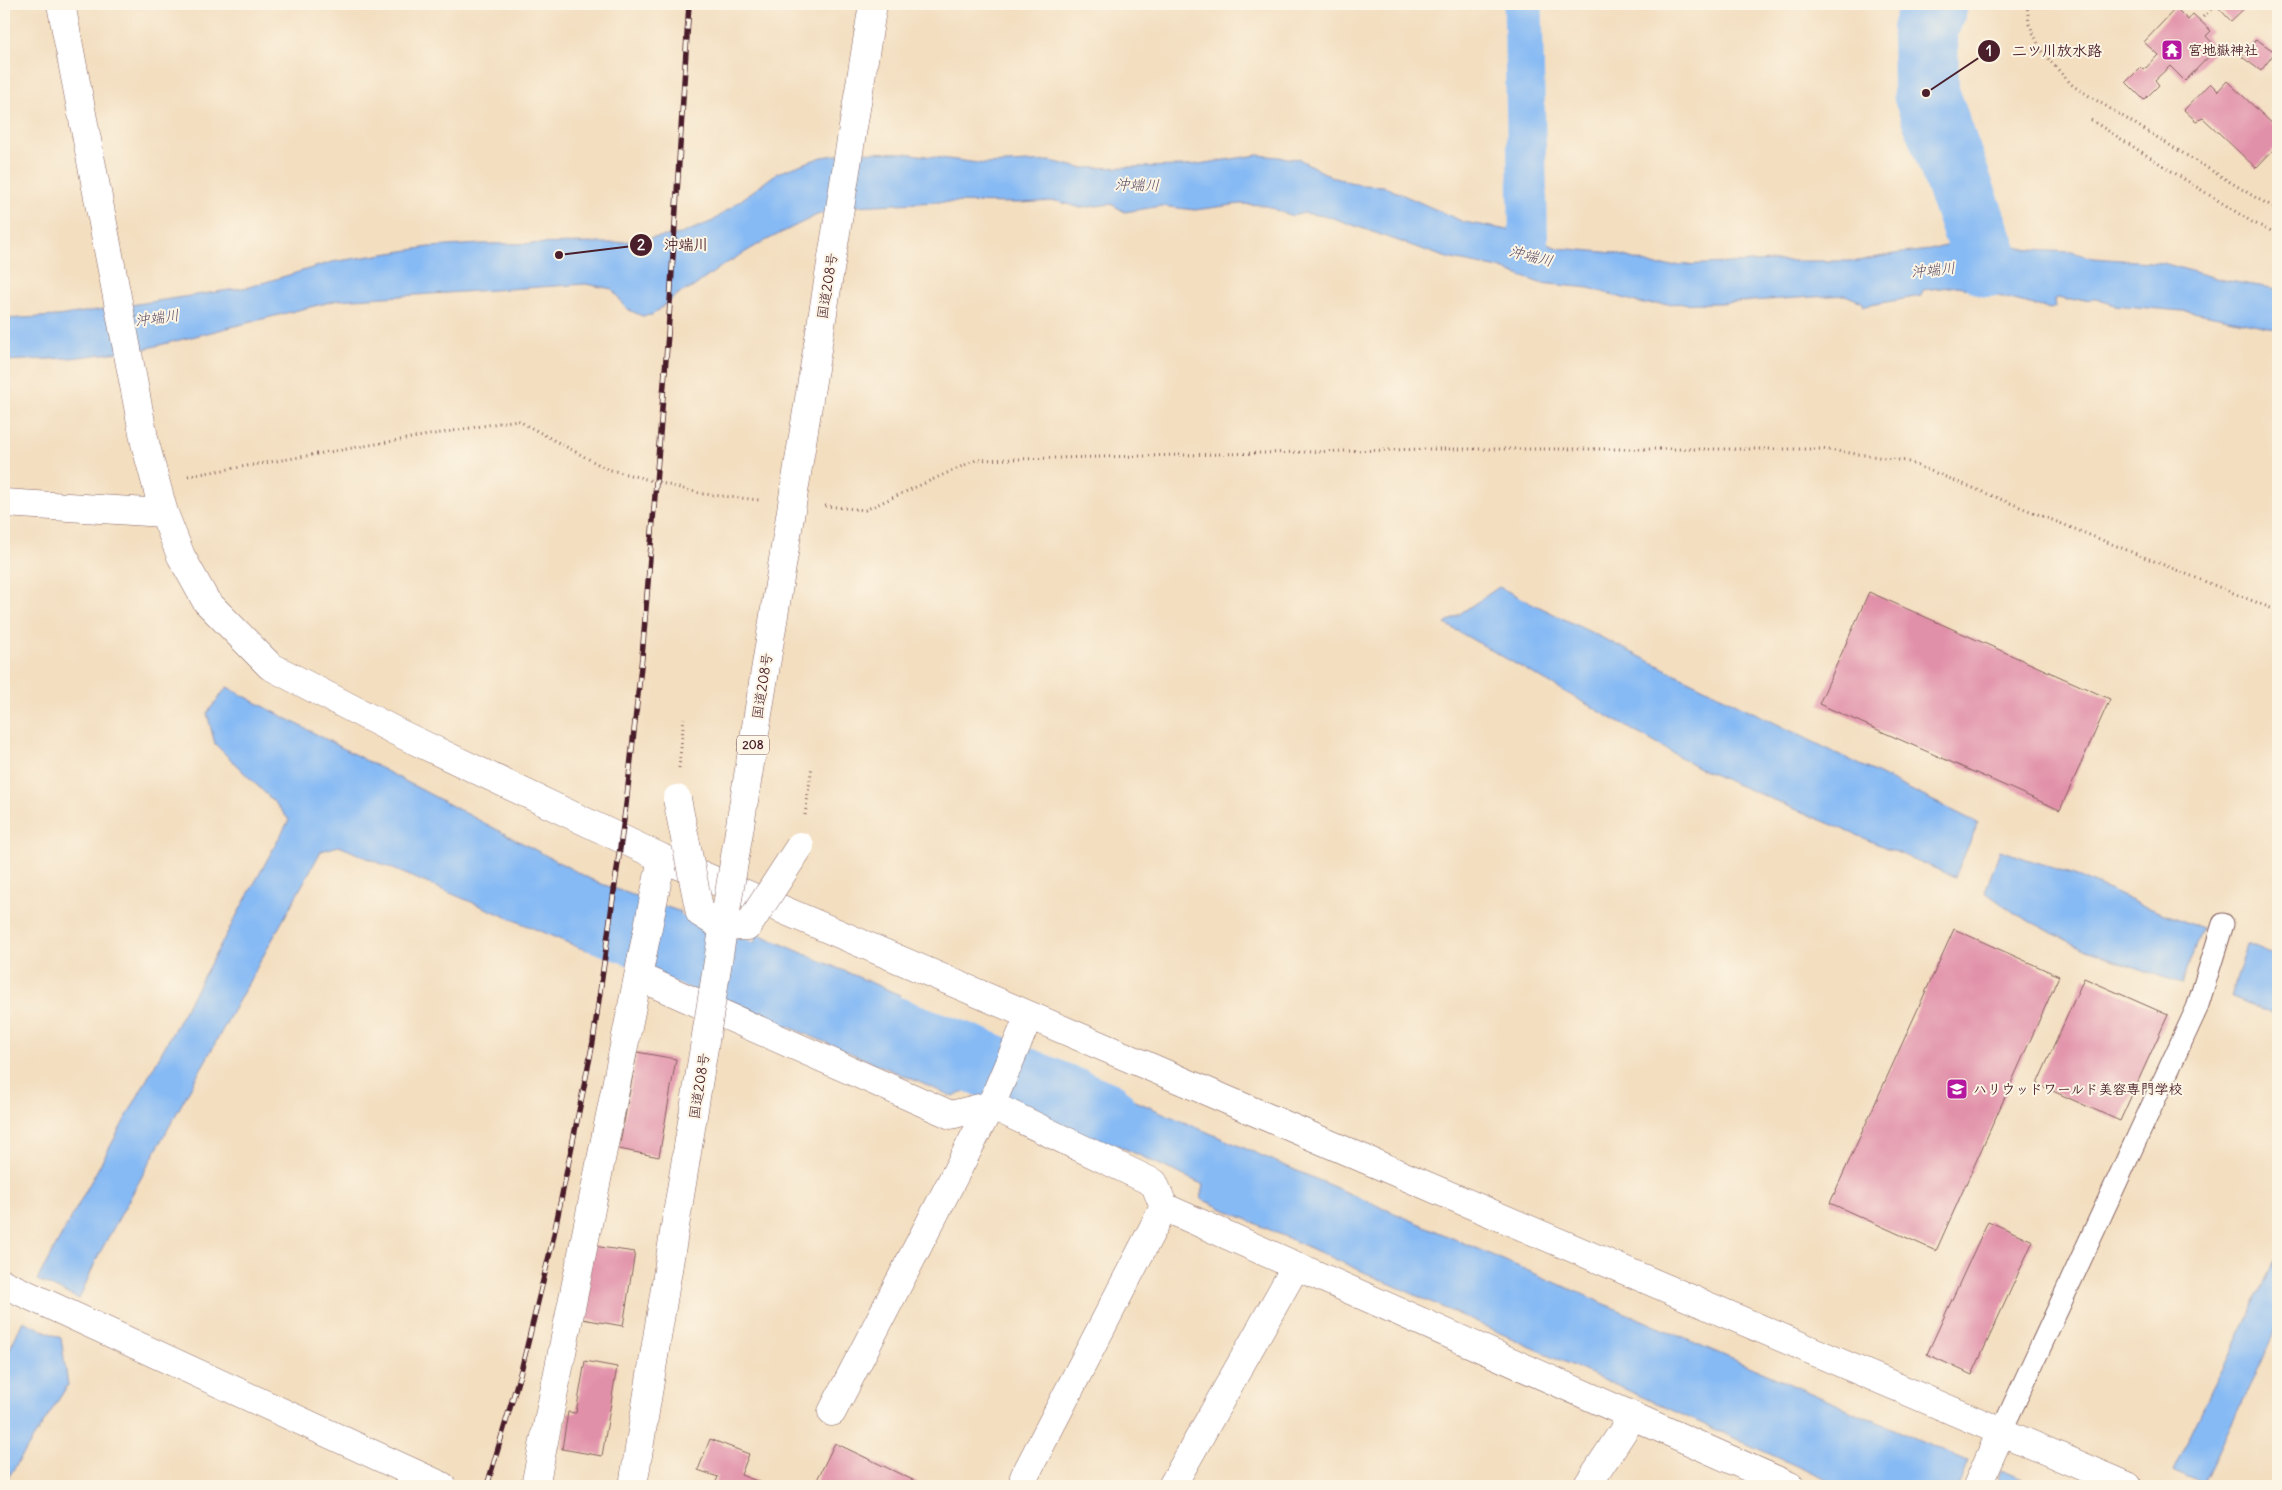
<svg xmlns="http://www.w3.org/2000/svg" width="2282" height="1490" font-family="Delius,'Klee One',sans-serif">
	<rect width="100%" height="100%" fill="#fcf5e5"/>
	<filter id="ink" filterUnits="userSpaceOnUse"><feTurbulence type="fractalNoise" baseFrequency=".02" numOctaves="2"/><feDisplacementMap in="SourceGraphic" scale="10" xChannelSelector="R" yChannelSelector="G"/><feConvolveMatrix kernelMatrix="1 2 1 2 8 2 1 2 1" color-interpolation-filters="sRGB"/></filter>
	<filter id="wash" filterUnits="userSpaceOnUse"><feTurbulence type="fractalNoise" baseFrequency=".0096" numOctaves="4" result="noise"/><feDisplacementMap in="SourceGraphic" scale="20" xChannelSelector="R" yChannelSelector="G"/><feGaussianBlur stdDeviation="1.12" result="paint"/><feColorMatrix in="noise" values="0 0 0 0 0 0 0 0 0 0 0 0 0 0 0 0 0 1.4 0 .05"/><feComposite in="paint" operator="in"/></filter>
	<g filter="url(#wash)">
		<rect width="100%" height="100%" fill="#f3dec0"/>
		<path fill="#86baf4" stroke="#686c90" d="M858 152 904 153 985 164 1051 161 1080 168 1185 166 1258 155 1299 159 1332 177 1360 185 1383 186 1464 222 1508 230 1558 248 1614 253 1657 266 1775 261H1858L1894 254 1930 250 1963 241H1986L2031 250 2072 252 2093 258 2163 263 2223 280 2278 289V329L2193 312 2115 305 2096 299 2066 300 2058 298 2054 300 2055 307 2050 309 1958 286 1923 290 1921 296 1864 306 1862 302 1845 295 1720 303 1643 304 1589 288 1540 283 1499 268 1447 258 1330 217 1304 213 1292 216 1264 205 1240 204 1195 210 1161 206 1125 212 1111 204 1081 208 1056 201 1020 203 938 202 855 206 817 215 759 244 722 266 692 288 681 292 652 315 642 316 627 309 612 289 586 284 338 300 144 349 71 358 4 361V319L58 316 249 287 332 262 429 247 482 244 614 243 681 234 713 221 777 173 822 157Z
			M1499 587 1978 823 1955 877 1703 770 1445 624Z
			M227 687 596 882 681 912 672 974 580 948 339 846 321 851 98 1256 79 1299 37 1280 289 820 276 804 215 744 207 713Z
			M2000 850 2080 877 2148 908 2202 928 2182 984 2086 950 2016 914 1985 892Z
			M756 933 900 995 895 1001 995 1044 980 1081 954 1097 747 1009Z
			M2247 944 2278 957V1016L2231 997Z
			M1029 1055 1968 1461 1958 1486H1841L1201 1199 1204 1185 1023 1102 1017 1087Z
			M2278 1254V1327L2203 1483 2173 1470Z
			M23 1321 61 1338 68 1385 4 1484V1361Z
			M2002 1470 2038 1486H1996Z"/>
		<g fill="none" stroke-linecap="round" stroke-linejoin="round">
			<path stroke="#86baf4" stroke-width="39" d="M1523 4 1529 258"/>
			<path stroke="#86baf4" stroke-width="66" d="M1935 4 1925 29 1926 93 1988 264
				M590 916 980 1062 1104 1114"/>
		</g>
		<g id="blocks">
			<path fill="#e190a9" d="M2215 4H2249L2231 21Z
				M2176 8 2188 20 2193 14 2211 31 2206 36 2217 48 2185 81 2170 66 2155 80 2159 85 2144 100 2126 82 2141 67 2144 70 2158 55 2144 42Z
				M2256 39 2275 52 2261 71 2242 57Z
				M2227 81 2278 129V145L2256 168 2203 118 2196 121 2184 110 2210 83 2218 91Z
				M1869 592 2110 699 2060 810 1819 704Z
				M1954 929 2059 976 1936 1251 1830 1203Z
				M2084 978 2168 1015 2120 1121 2037 1084Z
				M637 1052 676 1059 659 1157 619 1149Z
				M1988 1221 2033 1241 1972 1375 1927 1354Z
				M593 1246 635 1252 623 1326 582 1319Z
				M585 1361 617 1367 602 1456 562 1449 568 1412 576 1413Z
				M710 1439 749 1454 741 1475 770 1486H714L718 1477 698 1470Z
				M835 1443 917 1482 915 1486H814Z"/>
		</g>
	</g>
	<g filter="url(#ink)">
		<use href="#blocks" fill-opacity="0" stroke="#85625f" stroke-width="1"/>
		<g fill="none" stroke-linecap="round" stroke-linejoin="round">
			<g stroke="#85625f" stroke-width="23">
				<path id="service" d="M2001 1432 2197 1008 2223 924"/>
			</g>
			<g stroke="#85625f" stroke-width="29">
				<path id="minor" d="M61 4 145 443 164 513 181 556 206 601 270 666 403 735 662 858 2128 1486
					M4 503 164 513
					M639 977 951 1115 991 1105 1154 1183 1164 1207 1790 1486
					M4 1284 442 1486
					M832 1412 991 1105 1029 1016
					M1024 1477 1164 1207
					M535 1486 662 858
					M1172 1486 1296 1266
					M1587 1486 1633 1416
					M1977 1486 2001 1432"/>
			</g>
			<path stroke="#85625f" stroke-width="3" stroke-dasharray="1 4" stroke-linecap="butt" d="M2027 4 2029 24 2042 52 2073 86 2258 199 2278 209
				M2273 4 2278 8
				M2203 17 2216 4
				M2091 120 2252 222 2278 234
				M188 476 517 420 607 469 703 494 759 500
				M825 506 865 510 976 460 1428 449H1822L1906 461 2278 611
				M679 768 684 718
				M805 815 812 766"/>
			<use href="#service" stroke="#fff" stroke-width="21"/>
			<use href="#minor" stroke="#fff" stroke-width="28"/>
			<g stroke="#4a1f2b" stroke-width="5.5">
				<path id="rail" d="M487 1486 522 1367 552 1244 593 1042 626 805 642 657 668 334 689 4"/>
			</g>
			<use href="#rail" stroke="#fcf5e5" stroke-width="4" stroke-dasharray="11" stroke-linecap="butt"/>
			<g stroke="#85625f" stroke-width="29" stroke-linecap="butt">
				<path id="pedestrian-bridge" d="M677 799 700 913 723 927 748 926 800 846"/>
			</g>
			<g stroke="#85625f" stroke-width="29" stroke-linecap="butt">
				<path id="trunk-bridge" d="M633 1486 873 4"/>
			</g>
			<use href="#pedestrian-bridge" stroke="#fff" stroke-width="28"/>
			<use href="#trunk-bridge" stroke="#fff" stroke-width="28"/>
		</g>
	</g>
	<defs>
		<g id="temple-square" transform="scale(1.125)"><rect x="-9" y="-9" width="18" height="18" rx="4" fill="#b5179e" stroke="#fcf5e5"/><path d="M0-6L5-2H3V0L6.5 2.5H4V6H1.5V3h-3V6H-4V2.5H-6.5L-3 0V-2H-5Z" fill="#fff"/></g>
		<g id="school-square" transform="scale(1.125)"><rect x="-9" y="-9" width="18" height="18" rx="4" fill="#b5179e" stroke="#fcf5e5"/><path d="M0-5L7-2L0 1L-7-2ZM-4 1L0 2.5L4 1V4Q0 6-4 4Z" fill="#fff"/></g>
	</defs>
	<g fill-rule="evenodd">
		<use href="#temple-square" x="2172" y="50"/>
		<use href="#school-square" x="1957" y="1089"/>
	</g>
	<g text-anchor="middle" stroke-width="4" stroke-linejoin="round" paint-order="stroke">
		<rect fill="#fcf5e5" stroke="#7f5f63" stroke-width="1" x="737" y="735.5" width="32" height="19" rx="4"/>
		<g font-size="12" font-weight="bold" fill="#4a1f2b">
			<text x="753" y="749">208</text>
		</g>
		<g font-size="14" font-weight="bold" fill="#4a1f2b" stroke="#fcf5e5" text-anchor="start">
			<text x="2188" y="55">宮地嶽神社</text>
			<text x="1973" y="1094">ハリウッドワールド美容専門学校</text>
		</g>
		<g font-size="14" fill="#4a1f2b" stroke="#fcf5e5">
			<text transform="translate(827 286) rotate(-81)" y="5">国道208号</text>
			<text transform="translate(762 686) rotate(-81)" y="5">国道208号</text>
			<text transform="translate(699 1086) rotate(-81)" y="5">国道208号</text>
		</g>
		<g font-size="15" font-style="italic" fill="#5c4e67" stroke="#fcf5e5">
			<text transform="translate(1137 185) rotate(1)" y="5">沖端川</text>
			<text transform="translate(1531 256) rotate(14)" y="5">沖端川</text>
			<text transform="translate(1933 270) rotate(-6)" y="5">沖端川</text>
			<text transform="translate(157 318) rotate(-8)" y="5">沖端川</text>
		</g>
	</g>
	<path fill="none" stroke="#4a1f2b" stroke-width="2" d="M1926 93L1989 51M559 255L641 245"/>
	<g fill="#4a1f2b" stroke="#fcf5e5" stroke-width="2">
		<circle cx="1926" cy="93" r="5"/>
		<circle cx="559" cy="255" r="5"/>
		<circle cx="1989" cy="51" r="12"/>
		<circle cx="641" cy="245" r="12"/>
	</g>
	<g font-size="15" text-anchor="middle" font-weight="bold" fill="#fff">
		<text x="1989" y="56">1</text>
		<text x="641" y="250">2</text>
	</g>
	<g font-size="15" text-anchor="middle" font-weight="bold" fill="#4a1f2b" stroke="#fcf5e5" stroke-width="4" stroke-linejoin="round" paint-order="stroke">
		<text x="2057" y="56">二ツ川放水路</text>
		<text x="686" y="250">沖端川</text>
	</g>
	<rect width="2282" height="1490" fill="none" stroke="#fcf5e5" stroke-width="20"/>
</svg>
